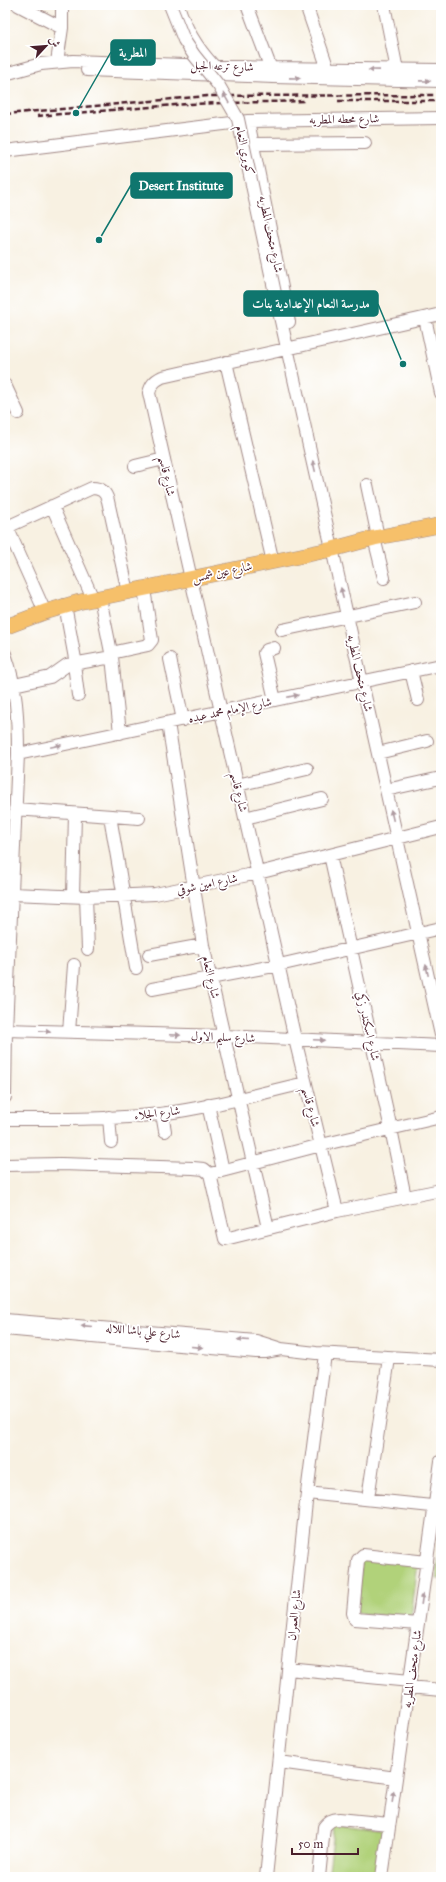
<svg xmlns="http://www.w3.org/2000/svg" width="446" height="1882" font-family="'IM FELL Great Primer',Amiri,serif">
	<rect width="100%" height="100%" fill="#fff"/>
	<filter id="ink" filterUnits="userSpaceOnUse"><feTurbulence type="fractalNoise" baseFrequency=".025" numOctaves="2"/><feDisplacementMap in="SourceGraphic" scale="8" xChannelSelector="R" yChannelSelector="G"/><feConvolveMatrix kernelMatrix="1 2 1 2 8 2 1 2 1" color-interpolation-filters="sRGB"/></filter>
	<filter id="wash" filterUnits="userSpaceOnUse"><feTurbulence type="fractalNoise" baseFrequency=".012" numOctaves="4" result="noise"/><feDisplacementMap in="SourceGraphic" scale="16" xChannelSelector="R" yChannelSelector="G"/><feGaussianBlur stdDeviation="0.9" result="paint"/><feColorMatrix in="noise" values="0 0 0 0 0 0 0 0 0 0 0 0 0 0 0 0 0 1.4 0 .05"/><feComposite in="paint" operator="in"/></filter>
	<g filter="url(#wash)">
		<rect width="100%" height="100%" fill="#f8f1e2"/>
		<path fill="#b1d27a" stroke="#7e7852" d="M441 1517V1579H436Z
			M362 1558 418 1564 411 1618 357 1613Z
			M335 1824 386 1831 379 1877H328Z"/>
	</g>
	<g filter="url(#ink)">
		<g fill="none" stroke-linecap="round" stroke-linejoin="round">
			<g stroke="#a18886" stroke-width="14">
				<path id="minor" d="M18 5 62 28
					M178 5C185 28 196 47 213 65
					M247 5 273 74
					M306 5 330 75
					M384 5 397 70
					M57 62 62 28V5
					M87 70 273 77 441 81
					M5 74 41 64 73 61 270 68 441 70
					M248 121 289 322
					M252 144 365 143
					M5 151 248 121 441 118
					M279 312 441 1035
					M425 318 441 393
					M226 362 273 562
					M5 385 18 413
					M135 466 164 459
					M367 485 378 537
					M52 506 93 599
					M7 527 45 612
					M5 528 92 488C101 488 106 492 108 501L128 592
					M374 538 384 578
					M100 598 112 657 120 733
					M65 605 76 664
					M282 630 415 602
					M274 648 267 650 264 653 275 700
					M111 653 148 645 152 640 144 589
					M5 654C17 687 18 720 18 754L6 1030 5 1097
					M170 659 183 720
					M74 664 78 695
					M411 671 418 700
					M14 685 50 677 67 665 112 657
					M168 723 203 945 268 1228
					M378 753 427 741
					M18 754 441 665
					M237 785 307 769
					M386 790 436 779
					M15 809 139 818
					M110 816 136 968
					M245 818 322 799
					M330 855 391 1129 405 1197
					M12 894 86 897 155 894 258 873 441 827
					M73 896 75 814
					M86 897 88 949
					M149 955 203 945
					M152 989 279 965 441 928
					M5 1030 225 1036 441 1046
					M69 1032 74 965
					M208 1105 223 1170
					M162 1114 165 1131
					M109 1117 111 1142
					M5 1119C57 1119 109 1120 160 1114 209 1108 257 1094 305 1083
					M5 1165 61 1164 193 1168 204 1169 210 1174
					M210 1174 225 1239 337 1211 441 1190
					M210 1174 321 1145 441 1117
					M337 1211 295 1039 149 393C151 385 154 381 162 377L441 314
					M5 1320 256 1341 281 1349 316 1353 441 1360
					M5 1329 256 1352H265L281 1349
					M307 1493 441 1507
					M368 1498 389 1358
					M418 1624 355 1619 353 1613 358 1560 363 1555 427 1562
					M288 1669 410 1681
					M409 1687 441 1690
					M279 1762 396 1778
					M266 1877 307 1493 325 1354
					M319 1877 324 1827C329 1821 332 1819 339 1819L389 1824
					M382 1877 441 1461"/>
			</g>
			<g stroke="#a18886" stroke-width="16">
				<path id="major" d="M5 627 45 612 79 602 333 549 374 538 441 525"/>
			</g>
			<use href="#minor" stroke="#fff" stroke-width="12"/>
			<use href="#major" stroke="#f6c06b" stroke-width="15"/>
			<path stroke="#4a1f2b" stroke-width="2.5" stroke-dasharray="6 3" stroke-linecap="butt" d="M338 101H441
				M5 114 207 96 441 95
				M37 116 188 104 304 101"/>
			<g stroke="#a18886" stroke-width="14" stroke-linecap="butt">
				<path id="minor-bridge" d="M170 5 184 40 194 55 219 86 238 119 279 312"/>
			</g>
			<use href="#minor-bridge" stroke="#fff" stroke-width="12"/>
		</g>
		<defs><path id="oneway-solid" d="M-6-.8H1V-3.2L6.5 0L1 3.2V.8H-6Z"/></defs>
		<g fill="#ae9aa0">
			<use href="#oneway-solid" transform="translate(374 70) rotate(-179)"/>
			<use href="#oneway-solid" transform="translate(295 78) rotate(1)"/>
			<use href="#oneway-solid" transform="translate(425 81) rotate(1)"/>
			<use href="#oneway-solid" transform="translate(226 98) rotate(-120)"/>
			<use href="#oneway-solid" transform="translate(314 466) rotate(-103)"/>
			<use href="#oneway-solid" transform="translate(342 593) rotate(-102)"/>
			<use href="#oneway-solid" transform="translate(293 696) rotate(-12)"/>
			<use href="#oneway-solid" transform="translate(56 746) rotate(-12)"/>
			<use href="#oneway-solid" transform="translate(392 815) rotate(-103)"/>
			<use href="#oneway-solid" transform="translate(427 970) rotate(-102)"/>
			<use href="#oneway-solid" transform="translate(45 1031) rotate(2)"/>
			<use href="#oneway-solid" transform="translate(175 1035) rotate(2)"/>
			<use href="#oneway-solid" transform="translate(319 1040) rotate(3)"/>
			<use href="#oneway-solid" transform="translate(86 1326) rotate(-175)"/>
			<use href="#oneway-solid" transform="translate(243 1340) rotate(-175)"/>
			<use href="#oneway-solid" transform="translate(197 1347) rotate(5)"/>
			<use href="#oneway-solid" transform="translate(422 1599) rotate(-82)"/>
			<use href="#oneway-solid" transform="translate(393 1797) rotate(-82)"/>
		</g>
	</g>
	<g text-anchor="middle" stroke-width="3.5" stroke-linejoin="round" paint-order="stroke">
		<g font-size="12" fill="#4a1f2b" stroke="#fff">
			<text transform="translate(222 66) rotate(2)" y="4">شارع ترعه الجبل</text>
			<text transform="translate(344 119) rotate(-1)" y="4">شارع محطه المطريه</text>
			<text transform="translate(245 150) rotate(77)" y="4">كوبري النعام</text>
			<text transform="translate(271 234) rotate(78)" y="4">شارع متحف المطريه</text>
			<text transform="translate(167 476) rotate(78)" y="4">شارع قاسم</text>
			<text transform="translate(222 572) rotate(-12)" y="4">شارع عين شمس</text>
			<text transform="translate(360 673) rotate(77)" y="4">شارع متحف المطريه</text>
			<text transform="translate(230 710) rotate(-12)" y="4">شارع الإمام محمد عبده</text>
			<text transform="translate(239 792) rotate(77)" y="4">شارع قاسم</text>
			<text transform="translate(207 884) rotate(-12)" y="4">شارع امين شوقي</text>
			<text transform="translate(211 977) rotate(77)" y="4">شارع النعام</text>
			<text transform="translate(368 1026) rotate(77)" y="4">شارع اسكندر زكي</text>
			<text transform="translate(223 1037) rotate(2)" y="4">شارع سليم الاول</text>
			<text transform="translate(311 1107) rotate(76)" y="4">شارع قاسم</text>
			<text transform="translate(157 1113) rotate(-7)" y="4">شارع الجلاء</text>
			<text transform="translate(143 1331) rotate(5)" y="4">شارع علي باشا اللاله</text>
			<text transform="translate(294 1615) rotate(-84)" y="4">شارع العمران</text>
			<text transform="translate(412 1669) rotate(-82)" y="4">شارع متحف المطريه</text>
		</g>
	</g>
	<path fill="none" stroke="#0f766e" stroke-width="1.5" d="M76 113L111 52M99 240L131 185M403 364L378 304"/>
	<g fill="#0f766e" stroke="#fff" stroke-width="1.5">
		<circle cx="76" cy="113" r="4"/>
		<circle cx="99" cy="240" r="4"/>
		<circle cx="403" cy="364" r="4"/>
	</g>
	<g fill="#0f766e" stroke="#0f766e" stroke-width="1.5">
		<rect x="111" y="40" width="44" height="25" rx="4"/>
		<rect x="131" y="173" width="101" height="25" rx="4"/>
		<rect x="244" y="291" width="134" height="25" rx="4"/>
	</g>
	<g font-size="13" text-anchor="middle" font-weight="bold" fill="#fff">
		<text x="133" y="57">المطرية</text>
		<text x="181" y="190">Desert Institute</text>
		<text x="311" y="308">مدرسة النعام الإعدادية بنات</text>
	</g>
	<rect width="446" height="1882" fill="none" stroke="#fff" stroke-width="20"/>
	<g transform="translate(46 46) rotate(64)" stroke="#ffffff" stroke-width="3" paint-order="stroke">
	<path d="M0-3L7 15L0 10L-7 15Z" fill="#4a1f2b"/>
	<text y="-6" font-size="11" font-weight="bold" text-anchor="middle" fill="#4a1f2b">ش</text>
	</g>
	<path d="M292 1848v6h66v-6" fill="none" stroke="#4a1f2b" stroke-width="2"/>
	<text x="298" y="1848" font-size="12" fill="#4a1f2b" stroke="#ffffff" stroke-width="3" paint-order="stroke">50 m</text>
</svg>
